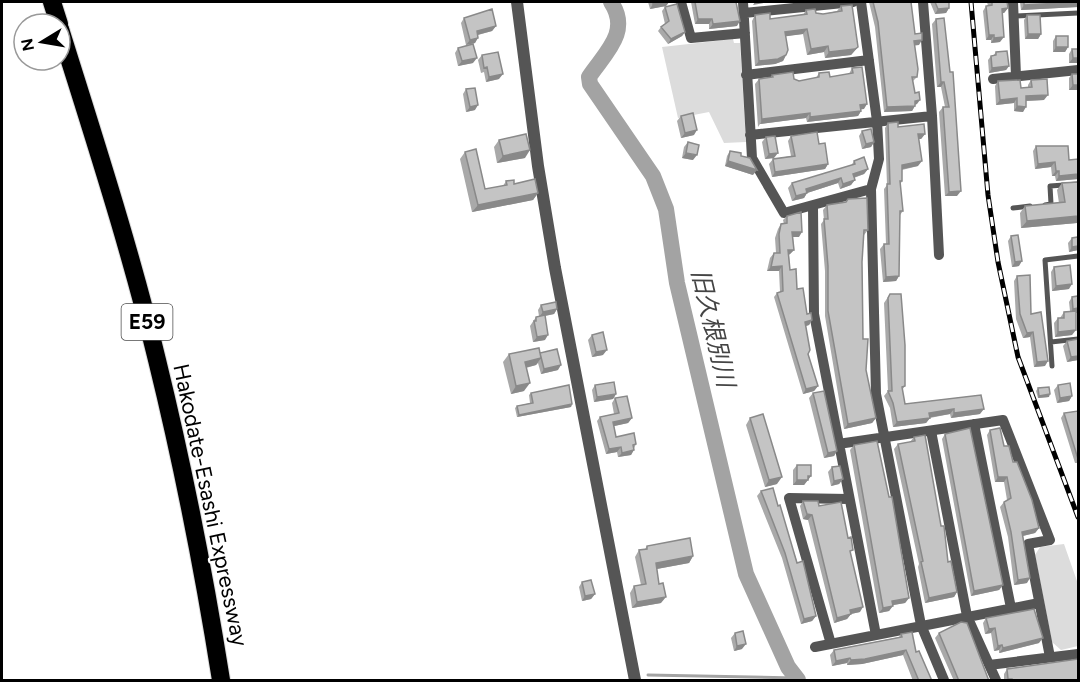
<svg xmlns="http://www.w3.org/2000/svg" width="1080" height="682" font-family="Figtree,'Noto Sans JP',sans-serif">
	<rect width="100%" height="100%" fill="#fff"/>
	<path fill="#dcdcdc" d="M733 39 734 43H740L746 142 724 143 709 112 678 118 662 47Z
		M1064 544 1078 584V646L1061 650 1052 642 1035 555 1040 547Z"/>
	<g fill="none" stroke-linecap="round" stroke-linejoin="round">
		<path stroke="#a3a3a3" stroke-width="3" d="M648 675 796 678"/>
		<path stroke="#a3a3a3" stroke-width="16" d="M611 2C631 32 605 53 589 77L590 84 653 176 666 209 677 283 746 574 788 667 798 680"/>
		<g stroke="#dbdbdb" stroke-width="20">
			<path id="motorway" d="M52 2 59 24
				M60 29C94 138 130 248 157 360 183 466 204 573 221 680"/>
		</g>
		<path stroke="#555" stroke-width="5" d="M1014 16 1078 13
			M1045 205 1051 204 1050 186 1078 184
			M1013 208 1030 206
			M1051 342 1078 339
			M1052 366 1045 260 1078 256"/>
		<path stroke="#555" stroke-width="10" d="M681 2 691 38 745 33
			M743 2 752 158 784 213 871 189
			M861 2 877 121 879 159 871 189 876 394 921 625 944 680
			M923 2 932 116 939 255
			M1013 2 1016 76
			M744 13 853 2
			M746 75 869 60
			M993 79 1078 70
			M750 135 932 116
			M813 207 814 314 876 635
			M974 424 1011 608
			M931 431 967 616 996 680
			M838 444 1003 420 1050 540 1028 544 1050 657
			M831 644 789 498 848 499
			M815 647 1039 603
			M989 665 1078 654"/>
		<path stroke="#555" stroke-width="12" d="M517 2 538 166 555 268 635 680"/>
		<use href="#motorway" stroke="#000" stroke-width="18"/>
		<g stroke="#000" stroke-width="5">
			<path id="rail" d="M971 2 988 195 998 262 1018 357 1078 517"/>
		</g>
		<use href="#rail" stroke="#fff" stroke-width="3" stroke-dasharray="9" stroke-linecap="butt"/>
	</g>
	<path fill="#a9a9a9" d="M648 2H669L666 6 650 9Z
		M691 2H736L737 26 709 29V24H695Z
		M869 2H911L915 34 919 45H915L917 77 913 81 917 104 915 105 912 111 884 112 875 27Z
		M930 2H949V8L946 13 935 14Z
		M987 2H1007L1008 8 1004 13H1002L1000 42 991 43V40H986L983 11 986 6H988Z
		M1020 2H1078V7L1021 10Z
		M841 6 858 47 851 55 825 58 824 52 807 55 803 34 785 36 786 55 783 61 775 64 755 66 752 21 755 15 770 19 803 15 806 10 816 13 823 14 837 11Z
		M665 7 685 32 682 36 668 44 658 31 661 27 665 24 662 11Z
		M1027 15 1041 34 1038 39H1025L1024 20Z
		M464 18 496 26 492 31 478 35 475 43 466 45 461 23Z
		M944 18 957 196H945L939 112 943 107H945L941 87H937L932 24 936 19Z
		M1056 36 1068 47 1065 52H1053V41Z
		M458 48 473 63 458 66 455 53Z
		M1072 49 1078 63H1069V54Z
		M996 52 1009 66 1006 70 989 73 988 60 991 56H993Z
		M482 55 499 79 486 82 484 72 481 73 478 60Z
		M852 68 864 109H861V111L858 116 807 122 806 118 760 124 758 127 755 84 759 79 771 77 772 75 799 81 816 78 819 73 830 77 849 74Z
		M1072 74 1078 90H1069V78Z
		M1031 80 1044 100 1026 101 1023 112 1014 111V103L996 105 995 86 998 81 1021 88H1028V85Z
		M466 89 475 110 466 112 463 94Z
		M681 116 694 135 681 138 677 121Z
		M888 123 925 134 921 139H919L918 166 902 170V181L900 185 903 211 900 215 899 276 896 281 883 282 880 249 884 244H886L884 189 887 185 885 128Z
		M862 131 874 142 871 147 862 149 859 136Z
		M791 136 819 144 828 164 825 169 772 177 769 164 773 159 791 156 788 141Z
		M766 137 774 158 765 159 762 142Z
		M499 140 525 158 497 163 494 147Z
		M688 142 693 160 682 158 684 147Z
		M1036 146 1069 160 1078 159V179L1056 181 1055 176H1052L1051 167 1035 169 1033 151Z
		M730 151 741 156 753 175 725 166 727 156Z
		M465 152 485 189 503 186 506 181 538 193 533 200 472 212 460 159Z
		M854 161 868 169 864 174 854 178 851 185 840 189 838 183 807 193 804 198 792 201 788 188 792 183 851 166Z
		M1062 183 1078 187V221L1077 223 1021 228 1020 213 1025 206 1059 203 1057 190Z
		M827 205 868 230 864 235 862 262 863 339 866 370 876 418 872 423 844 429 825 316V271L821 224 824 220 823 210Z
		M787 216 799 237H793L794 250 789 255 790 270 807 314 812 320 809 325 806 326 808 354 818 386 814 391 803 394 774 297 777 293 780 292 779 271H767L770 258 774 253H776L775 238 778 229 781 224H784L783 220Z
		M1011 236 1019 266 1012 267 1008 241Z
		M1072 238 1078 250 1069 252 1068 243Z
		M1054 267 1069 289 1052 291 1051 272Z
		M1017 276 1031 314 1045 366 1034 367 1030 337 1023 338 1016 319 1014 281Z
		M890 294 905 386 902 390 905 404 981 395 980 414 951 418 950 414 930 418 926 423 893 427 890 408 884 396 888 391 884 303Z
		M1078 296V313H1076L1072 335 1055 337 1054 323 1058 318H1060L1064 312 1070 311 1069 302 1072 297Z
		M541 305 557 309 554 314 545 316V340L533 342 530 326 536 317 539 316 538 310Z
		M592 335 603 355 592 357 588 340Z
		M1067 341 1078 360 1067 362 1063 346Z
		M509 354H540L558 370 541 374 538 363 536 365 526 368 524 391 511 394 503 362Z
		M595 385 616 394 613 399 594 402 592 390Z
		M1058 385 1072 396 1069 401 1057 403 1054 390Z
		M1038 388 1049 397 1038 398 1036 391Z
		M531 393 572 404 571 407 517 417 515 408 517 406 530 403 529 395Z
		M813 393 837 451 834 456 824 458 809 398Z
		M615 398 632 418 628 423 614 426 616 437 636 444 631 455 618 457 617 452 606 454 597 421 600 417 614 414 612 403Z
		M1078 411V463H1075L1061 418 1064 413Z
		M750 418 777 484 765 487 746 425Z
		M990 430 1004 446 1013 462 1039 528 1035 533 1023 536 1027 583 1014 585 1008 537 1000 507 1004 502 1007 500 1004 482H995L987 435Z
		M945 434 1003 585 999 590 971 596 942 439Z
		M914 437 948 562 957 592 954 597 925 603 918 567 919 564 894 449 898 444 910 442Z
		M854 445 909 598 905 603 893 605 889 611 879 613 850 450Z
		M797 465 811 476 804 485H793V470Z
		M832 467 843 479 839 484 831 486 828 472Z
		M761 491 778 506 816 616 812 621 801 624 782 558 757 496Z
		M803 501 819 506 850 554 860 612 851 614 847 619 834 623 808 520 803 519 800 506Z
		M647 546 693 556 689 563 657 569 661 603 632 608 630 593 634 586 641 585 635 557 639 550 645 549Z
		M582 582 595 594 591 599 582 601 579 587Z
		M986 618 1039 643 999 653V650L994 651 991 633 985 634 983 623Z
		M735 633 742 649 734 651 731 638Z
		M939 633 989 681H954L935 638Z
		M901 634 916 652 932 681H913L903 655 862 664 847 665V663L832 666 830 655 834 650 899 637Z
		M1007 669 1078 681H1004V674Z"/>
	<path fill="#898989" d="M665 2H669L666 6 650 9 653 4Z
		M755 2H769L753 5Z
		M1078 2V7L1021 10 1024 5Z
		M949 8 946 13 935 14 938 9Z
		M1008 8 1004 13 998 14 1002 9Z
		M698 19H712L709 24H695Z
		M740 21 737 26 709 29 713 24Z
		M496 26 492 31 473 36 477 31Z
		M807 29 803 34 781 37 785 32Z
		M685 32 682 36 668 44 671 39Z
		M1028 34H1041L1038 39H1025Z
		M989 35H994L991 40H986Z
		M1004 37 1000 42 991 43 994 38Z
		M478 38 475 43 466 45 470 40Z
		M922 40 919 45 911 46 914 41Z
		M828 46 824 52 807 55 811 49Z
		M858 47 851 55 825 58 829 52Z
		M1056 47H1068L1065 52H1053Z
		M786 55 783 61 775 64 755 66 759 61Z
		M477 58 473 63 458 66 462 61Z
		M1073 58H1078V63H1069Z
		M1009 66 1006 70 989 73 992 68Z
		M503 74 499 79 486 82 489 77Z
		M941 82H944L941 87H937Z
		M1073 85H1078V90H1069Z
		M1048 95 1044 100 1023 101 1026 96Z
		M1017 98 1014 103 996 105 1000 100Z
		M920 100 917 104 911 105 915 101Z
		M867 104 864 109 857 110 860 105Z
		M478 105 475 110 466 112 470 107Z
		M915 106 912 111 884 112 887 107Z
		M1017 106 1026 107 1023 112 1014 111Z
		M861 111 858 116 807 122 810 117Z
		M810 113 806 118 760 124 763 119Z
		M697 130 694 135 681 138 685 133Z
		M918 134H925L921 139H915Z
		M874 142 871 147 862 149 866 144Z
		M530 150 525 158 497 163 503 156Z
		M686 153 697 155 693 160 682 158Z
		M778 153 774 158 765 159 769 154Z
		M728 161 757 170 753 175 725 166Z
		M922 161 918 166 898 170 902 165Z
		M1055 162 1051 167 1035 169 1038 164Z
		M828 164 825 169 772 177 775 172Z
		M868 169 864 174 849 179 853 174Z
		M1056 171H1059L1055 176H1052Z
		M1078 174V179L1056 181 1059 176Z
		M841 178 838 183 804 194 807 193 804 198 792 201 796 196 806 189Z
		M855 180 851 185 840 189 843 184Z
		M961 191 957 196H945L949 192Z
		M538 193 533 200 472 212 478 205Z
		M1078 216V221L1077 223 1021 228 1027 221Z
		M792 232H802L799 237H789Z
		M1078 246V250L1069 252 1072 247Z
		M788 250H794L790 254 785 255Z
		M1022 261 1019 266 1012 267 1015 262Z
		M782 266 779 271H767L771 267Z
		M899 276 896 281 883 282 886 277Z
		M1072 284 1069 289 1052 291 1056 286Z
		M1078 308V313H1070L1073 309Z
		M557 309 554 314 539 317 543 312Z
		M812 320 809 325 802 327 805 322Z
		M1076 330 1072 335 1055 337 1058 332Z
		M1033 332 1030 337 1023 338 1027 333Z
		M548 335 545 340 533 342 537 337Z
		M607 350 603 355 592 357 596 352Z
		M1078 356V360L1067 362 1071 357Z
		M541 358 536 365 520 369 525 362Z
		M1048 361 1045 366 1034 367 1037 362Z
		M561 365 558 370 541 374 544 369Z
		M530 383 524 391 511 394 516 386Z
		M818 386 814 391 803 394 806 389Z
		M616 394 613 399 594 402 597 397Z
		M1050 394 1049 397 1038 398 1039 396Z
		M1072 396 1069 401 1057 403 1060 398Z
		M572 404 571 407 517 417 519 415Z
		M954 409 950 414 926 418 929 413Z
		M984 409 980 414 951 418 954 413Z
		M632 418 628 423 610 427 613 422Z
		M876 418 872 423 844 429 848 424Z
		M930 418 926 423 893 427 897 422Z
		M621 447 617 452 606 454 609 449Z
		M634 450 631 455 618 457 622 453Z
		M837 451 834 456 824 458 828 453Z
		M808 476H811L804 485H793L797 480Z
		M782 477 777 484 765 487 769 480Z
		M998 477H1007L1004 482H995Z
		M843 479 839 484 831 486 834 481Z
		M807 514 812 515 808 520 803 519Z
		M1039 528 1035 533 1018 537 1022 532Z
		M693 556 689 563 651 570 656 563Z
		M1030 578 1027 583 1014 585 1018 580Z
		M1003 585 999 590 971 596 974 591Z
		M957 592 954 597 925 603 929 598Z
		M595 594 591 599 582 601 585 596Z
		M666 597 661 603 632 608 637 602Z
		M909 598 905 603 888 606 892 601Z
		M893 606 889 611 879 613 883 608Z
		M863 607 860 612 846 615 850 610Z
		M851 614 847 619 834 623 837 618Z
		M816 616 812 621 801 624 804 619Z
		M995 628 991 633 985 634 989 629Z
		M1043 638 1039 643 999 653 1003 648Z
		M746 644 742 649 734 651 737 646Z
		M1002 645 999 650 994 651 998 646Z
		M906 650 903 655 862 664 847 665 851 660Z
		M850 658 847 663 832 666 836 661Z"/>
	<path fill="#c4c4c4" stroke="#898989" stroke-width="1.5" d="M653 2H665L653 4Z
		M695 2H736L740 21 713 24 712 19H698Z
		M873 2H911L915 34 922 33V40L914 41 918 69 917 77H912L915 93 919 92 920 100 915 101V106L887 107 878 22Z
		M935 2H949V8L938 9Z
		M992 2H1007L1008 8 1002 9 1004 37 994 38V35H989L986 6 992 5Z
		M1024 2H1078L1024 5Z
		M677 4 685 32 671 39 661 27 669 21 665 7Z
		M852 5 858 47 855 49 829 52 828 46 811 49 807 29 785 32 788 50 786 55 778 59 759 61 755 15 770 13V19L807 14 806 10 815 9 816 13 823 14 842 11 841 6Z
		M492 9 496 26 477 31 478 38 470 40 464 18Z
		M1027 15H1040L1041 34H1028Z
		M944 18 950 72H953L961 191 949 192 943 107H949L944 82H941L936 19Z
		M1056 36H1068V47H1056Z
		M473 44 477 58 462 61 458 48Z
		M1072 49H1078V58H1073Z
		M1007 51 1009 66 992 68 991 56 996 55V52Z
		M498 52 503 74 489 77 487 67 484 68 482 55Z
		M862 67 867 104 860 105 861 111 810 117V113L763 119 762 122 759 79 773 77 772 75 793 72 794 79 799 81 819 77V73L829 72 830 77 853 73 852 68Z
		M1072 74H1078V85H1073Z
		M1047 79 1048 95 1026 96V107L1017 106V98L1000 100 998 81 1020 80 1021 88 1032 87 1031 80Z
		M475 88 478 105 470 107 466 89Z
		M693 113 697 130 685 133 681 116Z
		M898 122V127L924 124 925 134H918L922 161 902 165V181H900L903 211H900L899 276 886 277 884 244H889L887 184H890L888 123Z
		M871 129 874 142 866 144 862 131Z
		M817 132 819 144 825 143 828 164 775 172 773 159 795 156 791 136Z
		M526 134 530 150 503 156 499 140Z
		M775 136 778 153 769 154 766 137Z
		M688 142 699 145 697 155 686 153Z
		M1036 146H1068L1069 160 1078 159V174L1059 176V171H1056L1055 162 1038 164Z
		M476 149 485 189 507 185 506 181 514 180V184L535 179 538 193 478 205 465 152Z
		M730 151 741 153V156L750 158 757 170 728 161Z
		M864 157 868 169 853 174 855 180 843 184 841 178 806 189 807 193 796 196 792 183 855 164 854 161Z
		M1078 182V216L1027 221 1025 206 1065 202 1062 183Z
		M867 198 868 230H864L862 262 863 339H868L866 370 876 418 848 424 828 311V266L824 219H828L827 205 846 202 848 199Z
		M801 212 802 232H792L794 250H788L790 270 796 269 797 289 803 288 807 314 811 313 812 320 805 322 810 350 808 354 818 386 806 389 777 293 783 291 782 266 771 267 774 253H780L779 234 781 224 787 223V216Z
		M1018 235 1022 261 1015 262 1011 236Z
		M1078 237V246L1072 247V238Z
		M1070 265 1072 284 1056 286 1054 267Z
		M1030 275 1031 314 1041 312 1048 361 1037 362 1033 332 1027 333 1020 314 1017 276Z
		M890 294H901L905 345V386L902 387 905 404 981 395 984 409 954 413V409L929 413 930 418 897 422 893 403 888 391H892L888 298Z
		M1078 296V308L1073 309 1072 297Z
		M556 302 557 309 543 312 541 305Z
		M1076 311V330L1058 332V318H1064V312Z
		M545 315 548 335 537 337 534 321H536V317Z
		M603 332 607 350 596 352 592 335Z
		M1078 339V356L1071 357 1067 341Z
		M539 348 541 358 525 362 530 383 516 386 509 354Z
		M557 349 561 365 544 369 540 353Z
		M614 382 616 394 597 397 595 385Z
		M1070 383 1072 396 1060 398 1058 385Z
		M569 385 572 404 519 415 517 406 533 403 531 393Z
		M1049 387 1050 394 1039 396 1038 388Z
		M824 391 837 451 828 453 813 393Z
		M627 396 632 418 613 422 616 437 634 433 636 444 633 445 634 450 622 453 621 447 609 449 600 417 619 413 615 398Z
		M1078 411V459L1064 413Z
		M763 414 782 477 769 480 750 418Z
		M970 428 1003 585 974 591 945 434Z
		M1000 428 1004 446H1009L1013 462H1017L1032 500 1039 528 1022 532 1030 578 1018 580 1011 532 1004 502 1011 498 1007 477H998L990 430Z
		M925 435 941 526H944L948 562 951 561 957 592 929 598 921 562 923 561 898 444 915 441 914 437Z
		M877 441 889 497H892L909 598 892 601 893 606 883 608 854 445Z
		M797 465H811V476H808V480H797Z
		M840 466 843 479 834 481 832 467Z
		M773 488 778 506 780 505 797 563 803 561 816 616 804 619 785 553 761 491Z
		M803 501H818L819 506 841 502 848 538 851 537 853 550 850 551 863 607 850 610 851 614 837 618 812 515 807 514Z
		M690 538 693 556 656 563 659 584 663 583 666 597 637 602 634 586 646 584 639 550 647 549V546Z
		M591 580 595 594 585 596 582 582Z
		M1034 609 1043 638 1003 648 1002 645 998 646 995 628 989 629 986 618Z
		M961 622 967 623 989 681H959L939 633Z
		M743 631 746 644 737 646 735 633Z
		M912 632 916 652 919 651 932 681H919L906 650 865 659 851 660 850 658 836 661 834 650 902 637 901 634Z
		M1078 659V681H1012V679H1008L1007 669Z"/>
	<g text-anchor="middle" stroke-width="4.5" stroke-linejoin="round" paint-order="stroke">
		<rect fill="#fff" stroke="#4c4c4c" stroke-width="1.5" x="121.5" y="304" width="51" height="36" rx="4.5"/>
		<g font-size="21" font-weight="bold" fill="#000">
			<text x="147" y="329">E59</text>
		</g>
		<g font-size="22" fill="#000" stroke="#fff">
			<text transform="translate(211 505) rotate(78)" y="8">Hakodate-Esashi Expressway</text>
		</g>
		<g font-size="24" font-style="italic" fill="#444" stroke="#fff">
			<text transform="translate(713 328) rotate(77)" y="8">旧久根別川</text>
		</g>
	</g>
	<rect width="1080" height="682" fill="none" stroke="#000000" stroke-width="6"/>
	<g transform="translate(42 42) rotate(259)"><circle r="28" fill="#ffffff" stroke="#999999" stroke-width="1.5"/>
	<path d="M0-4.5L10 22L0 15L-10 22Z" fill="#000000"/>
	<text y="-9" font-size="16" font-weight="bold" text-anchor="middle" fill="#000000">N</text>
	</g>
</svg>
